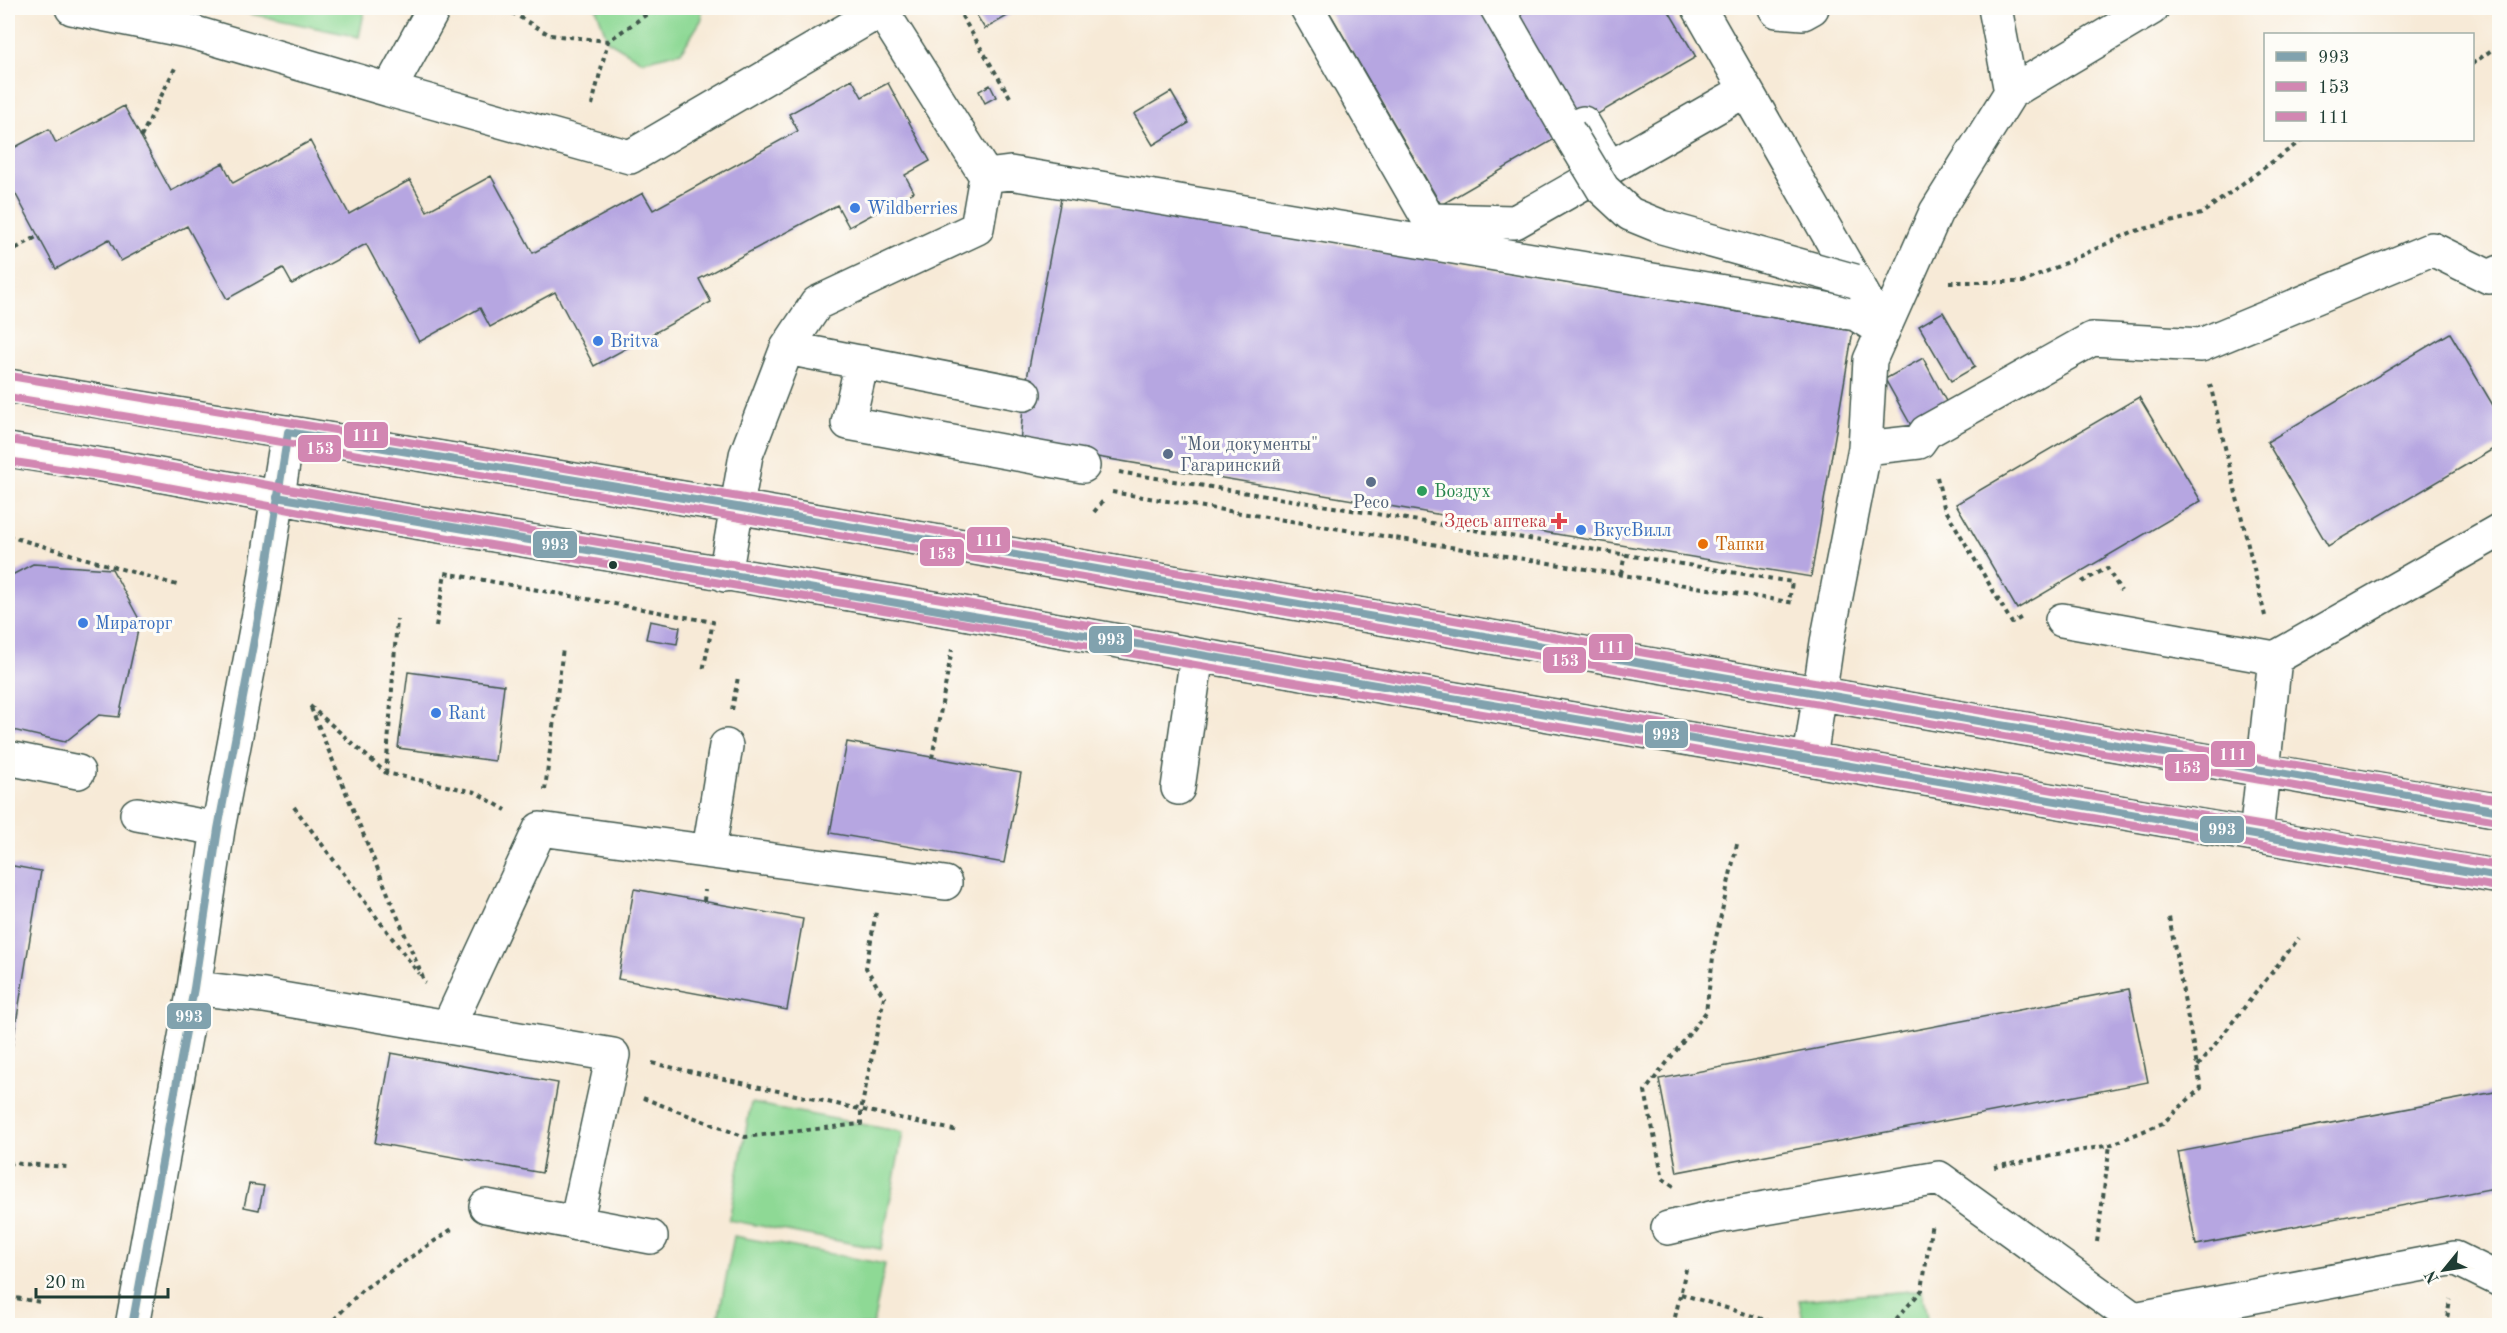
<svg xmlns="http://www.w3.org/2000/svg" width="2507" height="1333" font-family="'Old Standard TT',serif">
	<rect width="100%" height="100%" fill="#fdfcf7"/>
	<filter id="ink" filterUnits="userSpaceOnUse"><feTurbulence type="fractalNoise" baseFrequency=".0167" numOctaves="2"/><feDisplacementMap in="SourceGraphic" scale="12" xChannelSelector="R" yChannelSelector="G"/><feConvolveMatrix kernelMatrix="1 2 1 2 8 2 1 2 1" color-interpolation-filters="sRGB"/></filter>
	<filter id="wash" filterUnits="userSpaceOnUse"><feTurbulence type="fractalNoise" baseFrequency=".008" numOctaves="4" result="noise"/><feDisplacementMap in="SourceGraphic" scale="24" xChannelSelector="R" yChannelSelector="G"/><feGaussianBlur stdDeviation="1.35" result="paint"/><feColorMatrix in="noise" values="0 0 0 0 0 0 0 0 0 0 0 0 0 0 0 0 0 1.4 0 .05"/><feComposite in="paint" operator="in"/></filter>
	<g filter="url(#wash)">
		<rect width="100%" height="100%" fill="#f7ead7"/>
		<path fill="#8ed995" stroke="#568b64" stroke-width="1.5" d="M247 8H365L359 37 246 13Z
			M596 8H701L702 19 681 52 642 61 608 41Z
			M751 1103 903 1132 881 1249 729 1220Z
			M734 1236 885 1264 873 1325H717Z
			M1922 1290 1928 1325H1804L1799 1300Z"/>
		<g id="blocks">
			<path fill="#b6a6e1" d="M972 8H1021L985 29Z
				M1327 8H1667L1696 57 1441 205Z
				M852 79 862 97 888 83 930 161 905 175 914 192 849 227 837 205 699 279 711 302 594 366 555 292 490 327 480 308 419 342 366 244 292 284 283 268 227 299 187 226 121 261 109 239 56 269 15 193 8 197V151L49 129 56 143 124 106 171 191 223 163 233 183 310 141 349 214 410 180 427 211 491 176 533 253 643 193 653 210 798 131 789 114Z
				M990 85 996 97 985 103 979 91Z
				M1171 92 1189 123 1153 145 1134 114Z
				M1061 198 1853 331 1811 577 1020 444 1024 394Z
				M1943 312 1975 367 1951 381 1919 326Z
				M2450 333 2500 417V445L2328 546 2267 442Z
				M1923 358 1949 407 1912 427 1885 379Z
				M2139 397 2201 501 2017 609 1956 504Z
				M33 564 112 569 140 621 119 717 99 715 65 742 8 729V577Z
				M650 621 680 627 677 644 646 639Z
				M408 672 504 685 495 761 398 748Z
				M847 742 1021 773 1004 863 830 833Z
				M8 865 41 871 9 1066H8Z
				M634 889 803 919 787 1010 618 979Z
				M2129 989 2148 1082 1677 1172 1659 1079Z
				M391 1053 558 1083 542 1173 375 1143Z
				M2500 1091V1187L2196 1245 2178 1152Z
				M249 1184 264 1186 259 1210 244 1207Z"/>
		</g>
	</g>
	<g filter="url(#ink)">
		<use href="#blocks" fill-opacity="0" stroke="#3f574c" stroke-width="1.5"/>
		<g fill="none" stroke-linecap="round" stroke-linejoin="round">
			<g stroke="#3f574c" stroke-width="36">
				<path id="minor" d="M72 8 192 32 389 90 434 8
					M1307 8 1429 220 1515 222 1746 90
					M1497 8 1568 131
					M1699 8 1866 300
					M1775 8 1777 11 1803 13 1812 8
					M1995 8 2011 92
					M389 90 630 157 881 10
					M1583 123 1609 167
					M986 176 1010 173 1856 314 1883 331
					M787 348 1024 394
					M862 362 848 423 1083 466
					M8 386 737 507 2500 811
					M1865 448 1919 442 1926 432 2092 339 2201 345 2432 249 2489 277 2500 272
					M8 450 121 468 367 514 958 612 1197 655 2500 877
					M725 575 746 455 787 348 817 303 977 228 986 176 880 8
					M2062 620 2275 658
					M8 758 78 772
					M1810 759 1827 642 1865 448 1870 360 1936 212 2011 92 2152 8
					M1178 788 1197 655
					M137 814 218 829
					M2256 836 2275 658 2500 530
					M709 850 726 746
					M194 988 264 996 448 1027 540 829 945 883
					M448 1027 613 1055 576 1224
					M486 1206 651 1237
					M1668 1228 1719 1216 1939 1178 2134 1319 2455 1258 2500 1280
					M132 1326 194 988 218 829 262 598 288 432"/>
			</g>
			<path stroke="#3f574c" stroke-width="4" stroke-dasharray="4.5 4.5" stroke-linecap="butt" d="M504 8 550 35 608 41
				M957 8 1010 97
				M2472 64 2500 44
				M592 105 608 41 656 8
				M141 137 175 68
				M8 253 38 236
				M1949 282H2024L2132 232 2201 214 2302 140
				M2210 384 2265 616
				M1119 472 1792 582 1789 602
				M1937 477 1944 507 2012 623 2024 616
				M1112 492 1795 603
				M1094 512 1103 501
				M8 536 177 585
				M1621 574 1625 554
				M2082 582 2107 568 2121 591
				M436 626 445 573 713 622 703 671
				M310 706 386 773 475 792 506 810
				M311 708 425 983
				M732 710 738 677
				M932 758 952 649
				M386 773 397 619
				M545 790 563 648
				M294 807 419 974
				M704 901 705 890
				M652 1063 958 1131
				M2198 1066 2299 938
				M643 1098 745 1137 861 1124V1110L884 997 866 968 876 912
				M8 1163 68 1167
				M1994 1167 2110 1145 2163 1123 2201 1088 2169 917
				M1674 1186 1663 1179 1645 1091 1706 1012 1715 942 1737 844
				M2097 1242 2110 1145
				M1681 1294 1785 1326
				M8 1297 41 1302
				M328 1326 361 1291 455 1227
				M1673 1326 1687 1265
				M1890 1326 1922 1290 1932 1222
				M2446 1326 2450 1299"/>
			<use href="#minor" stroke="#fff" stroke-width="33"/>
			<g stroke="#3f574c" stroke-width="36" stroke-linecap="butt">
				<path id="minor-bridge" d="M1568 131 1603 189 1630 214 1662 227 1855 281"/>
			</g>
			<use href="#minor-bridge" stroke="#fff" stroke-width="33"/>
			<g stroke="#fdfcf7" stroke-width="12">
				<path id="bus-1" d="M277 497 2500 877
					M132 1326 194 988 218 829 262 598 288 432 737 507 2500 811"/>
			</g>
			<g stroke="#fdfcf7" stroke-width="12">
				<path id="bus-2" d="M8 397 735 517 2498 821
					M8 461 119 478 365 524 956 622 1195 665 2498 887"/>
			</g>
			<g stroke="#fdfcf7" stroke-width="12">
				<path id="bus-3" d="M10 376 739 497 2500 800
					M10 440 123 458 369 504 960 602 1199 645 2500 866"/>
			</g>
			<use href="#bus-1" stroke="#81a2ae" stroke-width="8"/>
			<use href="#bus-2" stroke="#d287b2" stroke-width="8"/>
			<use href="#bus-3" stroke="#d287b2" stroke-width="8"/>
		</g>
	</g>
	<g fill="#3f7fe0" stroke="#fdfcf7" stroke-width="2">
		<circle cx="855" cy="208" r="6"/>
		<circle cx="598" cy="341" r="6"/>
		<circle cx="1581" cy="530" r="6"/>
		<circle cx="83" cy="623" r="6"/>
		<circle cx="436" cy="713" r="6"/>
	</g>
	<g fill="#5c6f8a" stroke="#fdfcf7" stroke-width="2">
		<circle cx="1168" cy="454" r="6"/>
		<circle cx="1371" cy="482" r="6"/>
	</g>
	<circle fill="#2e9e5b" stroke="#fdfcf7" stroke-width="2" cx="1422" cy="491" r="6"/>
	<path fill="#e0444e" stroke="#fdfcf7" stroke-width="2" d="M1556 512h6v6h6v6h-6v6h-6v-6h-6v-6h6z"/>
	<circle fill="#e8710a" stroke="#fdfcf7" stroke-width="2" cx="1703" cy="544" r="6"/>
	<circle fill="#1f3d34" stroke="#fdfcf7" stroke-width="2" cx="613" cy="565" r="5"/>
	<g text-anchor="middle" stroke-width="6" stroke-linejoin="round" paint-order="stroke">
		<g font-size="18" fill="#366cbe" stroke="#fdfcf7" text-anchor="start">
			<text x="867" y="214">Wildberries</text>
			<text x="610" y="347">Britva</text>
			<text x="1593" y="536">ВкусВилл</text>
			<text x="95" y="629">Мираторг</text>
			<text x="448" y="719">Rant</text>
		</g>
		<g font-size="18" fill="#4e5e75" stroke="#fdfcf7" text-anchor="start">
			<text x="1180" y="450">"Мои документы"<tspan x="1180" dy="21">Гагаринский</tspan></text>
			<text x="1371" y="508" text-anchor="middle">Ресо</text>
		</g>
		<g font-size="18" fill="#27864d" stroke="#fdfcf7" text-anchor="start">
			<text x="1434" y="497">Воздух</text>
		</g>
		<g font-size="18" fill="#be3a42" stroke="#fdfcf7" text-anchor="end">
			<text x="1547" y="527">Здесь аптека</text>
		</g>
		<g font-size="18" fill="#c56008" stroke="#fdfcf7" text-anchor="start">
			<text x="1715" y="550">Тапки</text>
		</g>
	</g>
	<g stroke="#fdfcf7" stroke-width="2">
		<rect x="343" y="421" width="46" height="28" rx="6" fill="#d287b2"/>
		<rect x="297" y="434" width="45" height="29" rx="6" fill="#d287b2"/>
		<rect x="966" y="526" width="45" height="28" rx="6" fill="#d287b2"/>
		<rect x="532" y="530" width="46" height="29" rx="6" fill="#81a2ae"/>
		<rect x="919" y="538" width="46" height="29" rx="6" fill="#d287b2"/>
		<rect x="1088" y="625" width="45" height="29" rx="6" fill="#81a2ae"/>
		<rect x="1588" y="633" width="46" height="28" rx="6" fill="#d287b2"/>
		<rect x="1542" y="646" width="45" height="28" rx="6" fill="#d287b2"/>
		<rect x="1644" y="720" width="45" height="29" rx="6" fill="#81a2ae"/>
		<rect x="2210" y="740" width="46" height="28" rx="6" fill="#d287b2"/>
		<rect x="2164" y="753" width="46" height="29" rx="6" fill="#d287b2"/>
		<rect x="2199" y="815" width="46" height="29" rx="6" fill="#81a2ae"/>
		<rect x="166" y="1002" width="46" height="28" rx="6" fill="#81a2ae"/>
	</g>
	<g font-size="16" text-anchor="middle" font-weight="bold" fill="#fff">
		<text x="366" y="441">111</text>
		<text x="320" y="454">153</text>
		<text x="989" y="546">111</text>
		<text x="555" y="550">993</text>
		<text x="942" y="559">153</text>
		<text x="1111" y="645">993</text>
		<text x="1611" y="653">111</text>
		<text x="1565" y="666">153</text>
		<text x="1666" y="740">993</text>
		<text x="2233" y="760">111</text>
		<text x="2187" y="773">153</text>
		<text x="2222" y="835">993</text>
		<text x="189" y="1022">993</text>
	</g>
	<rect width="2507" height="1333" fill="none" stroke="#fdfcf7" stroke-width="30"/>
	<rect x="2264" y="33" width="210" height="108" fill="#fdfcf7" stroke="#a4b0a9" stroke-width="1.5"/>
	<rect x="2276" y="52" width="30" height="9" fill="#81a2ae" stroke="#a4b0a9" stroke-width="1.5"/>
	<text x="2318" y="63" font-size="18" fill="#1f3d34">993</text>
	<rect x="2276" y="82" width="30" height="9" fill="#d287b2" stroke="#a4b0a9" stroke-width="1.5"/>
	<text x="2318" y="93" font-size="18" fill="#1f3d34">153</text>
	<rect x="2276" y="112" width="30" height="9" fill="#d287b2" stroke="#a4b0a9" stroke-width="1.5"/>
	<text x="2318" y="123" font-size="18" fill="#1f3d34">111</text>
	<g transform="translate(2444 1270) rotate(240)" stroke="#fdfcf7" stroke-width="4.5" paint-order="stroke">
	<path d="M0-4.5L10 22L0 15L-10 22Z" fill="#1f3d34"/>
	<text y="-9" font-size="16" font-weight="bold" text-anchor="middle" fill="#1f3d34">N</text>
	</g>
	<path d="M36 1288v9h132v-9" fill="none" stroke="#1f3d34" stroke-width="3"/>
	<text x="45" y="1288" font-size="18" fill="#1f3d34" stroke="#fdfcf7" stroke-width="4.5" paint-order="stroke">20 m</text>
</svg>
